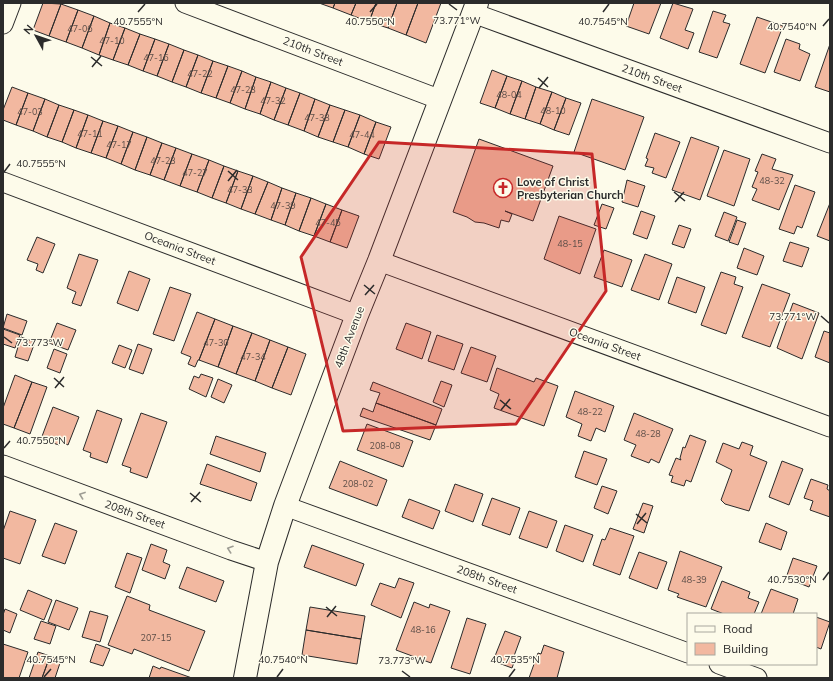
<svg xmlns="http://www.w3.org/2000/svg" width="833" height="681" font-family="Mulish,sans-serif">
	<rect width="100%" height="100%" fill="#fdfbea"/>
	<path fill="#f2b8a0" stroke="#2b2b2b" d="M43 3 61 4 49 36 33 30Z
		M319 3H335L333 8Z
		M335 3H356L351 15 333 8Z
		M356 3H376L369 22 351 15Z
		M376 3H397L388 28 369 22Z
		M397 3H418L406 35 388 28Z
		M418 3H441L426 43 406 35Z
		M634 3H661L649 34 626 26Z
		M673 3 693 9 685 30 694 33 688 49 660 38Z
		M61 4 78 10 66 42 49 36Z
		M78 10 94 16 82 48 66 42Z
		M713 11 726 15 723 22 730 24 717 58 699 52Z
		M94 16 110 23 99 55 82 48Z
		M757 17 783 26 765 73 740 64Z
		M110 23 125 28 113 60 99 55Z
		M125 28 140 34 128 65 113 60Z
		M140 34 155 39 143 71 128 65Z
		M155 39 169 44 157 76 143 71Z
		M786 39 800 44 799 49 810 54 800 81 774 72Z
		M169 44 184 50 172 82 157 76Z
		M830 44V92L815 87Z
		M184 50 198 55 186 87 172 82Z
		M198 55 213 61 201 93 186 87Z
		M213 61 228 66 216 98 201 93Z
		M228 66 242 71 230 103 216 98Z
		M492 70 507 76 495 108 480 103Z
		M242 71 256 77 245 109 230 103Z
		M507 76 522 81 510 114 495 108Z
		M256 77 271 82 260 114 245 109Z
		M522 81 536 87 525 119 510 114Z
		M271 82 286 88 274 120 260 114Z
		M12 87 28 93 16 125 3 120V110Z
		M536 87 552 92 540 124 525 119Z
		M286 88 300 93 288 125 274 120Z
		M552 92 566 98 554 130 540 124Z
		M28 93 45 99 33 131 16 125Z
		M300 93 315 99 304 131 288 125Z
		M566 98 581 103 569 135 554 130Z
		M45 99 59 105 47 137 33 131Z
		M315 99 330 105 318 137 304 131Z
		M592 99 644 117 625 170 574 152Z
		M59 105 74 110 62 142 47 137Z
		M330 105 345 110 333 142 318 137Z
		M74 110 88 115 76 148 62 142Z
		M345 110 360 115 348 147 333 142Z
		M88 115 103 121 91 153 76 148Z
		M360 115 376 122 364 154 348 147Z
		M103 121 118 126 106 158 91 153Z
		M376 122 391 127 379 159 364 154Z
		M118 126 133 132 121 164 106 158Z
		M133 132 147 137 135 170 121 164Z
		M655 133 680 142 666 178 652 173 654 168 645 166 648 159 646 158Z
		M147 137 162 143 150 175 135 170Z
		M691 137 719 147 700 200 672 190Z
		M479 139 553 166 533 221 505 211 512 214 509 222 501 220 499 228 484 223 475 222 467 217 453 212Z
		M162 143 176 148 164 180 150 175Z
		M176 148 192 154 180 186 164 180Z
		M724 150 750 159 734 206 707 196Z
		M192 154 209 160 197 192 180 186Z
		M762 154 776 159 772 169 793 175 779 210 752 200 757 189 752 187 758 172 755 171Z
		M209 160 224 166 212 198 197 192Z
		M224 166 238 171 226 203 212 198Z
		M238 171 253 176 241 209 226 203Z
		M253 176 268 182 255 214 241 209Z
		M627 180 645 186 638 207 622 202Z
		M268 182 282 188 271 220 255 214Z
		M795 185 815 192 802 228 797 226 794 234 779 229Z
		M282 188 296 193 285 225 271 220Z
		M296 193 311 198 299 231 285 225Z
		M311 198 326 204 314 236 299 231Z
		M830 203V241L817 236Z
		M326 204 342 210 330 242 314 236Z
		M602 204 614 208 606 229 594 225Z
		M342 210 359 216 347 248 330 242Z
		M641 211 655 216 647 239 633 234Z
		M724 212 737 217 728 241 715 236Z
		M559 216 596 229 580 274 544 259Z
		M737 220 746 223 738 245 729 242Z
		M679 225 691 229 684 248 672 244Z
		M37 237 55 244 43 273 36 270 38 264 27 260Z
		M790 242 809 248 802 267 783 261Z
		M744 248 764 256 757 275 737 268Z
		M604 250 632 260 622 287 594 277Z
		M79 254 98 260 81 306 72 303 76 292 67 288Z
		M645 254 672 264 659 300 631 290Z
		M129 271 150 279 138 311 117 303Z
		M721 272 736 277 734 284 743 287 726 334 701 325Z
		M677 277 705 287 696 313 668 303Z
		M762 284 790 294 770 347 742 337Z
		M170 287 191 294 174 341 153 334Z
		M793 303 819 313 802 359 777 348Z
		M197 312 215 319 199 360H198L195 367 188 364 191 357 181 353Z
		M7 314 27 321 22 335 3 328Z
		M215 319 233 326 218 367 199 360Z
		M57 323 76 330 68 350 49 343Z
		M406 323 431 332 422 359 396 349Z
		M233 326 252 333 236 374 218 367Z
		M3 329 20 335 15 348 3 344Z
		M824 331 830 333V363L815 357Z
		M252 333 270 340 255 381 236 374Z
		M437 335 463 344 454 370 428 361Z
		M21 337 35 342 28 361 15 357Z
		M270 340 288 347 272 388 255 381Z
		M138 344 152 349 143 374 129 369Z
		M119 345 132 350 125 368 112 363Z
		M288 347 306 354 291 395 272 388Z
		M471 347 496 356 487 382 461 373Z
		M54 349 67 354 60 373 47 368Z
		M497 368 534 382 536 378 558 386 544 426 494 408 499 394 490 390Z
		M201 374 213 378 206 397 189 389 194 376 199 378Z
		M15 375 32 382 14 428 3 424V408Z
		M218 379 232 385 224 403 211 397Z
		M441 381 452 385 444 407 433 402Z
		M32 382 47 387 30 434 14 428Z
		M373 382 442 409 436 425 376 403 380 393 370 390Z
		M575 391 614 406 605 432 596 428 591 441 578 436 582 424 566 417Z
		M376 403 436 425 430 440 360 416 363 408 373 412Z
		M53 407 79 417 68 445 60 441 59 445 41 439Z
		M97 410 122 419 107 463 90 457 91 453 83 450Z
		M141 413 167 422 147 478 130 472 131 468 122 465Z
		M634 413 673 429 659 463 651 459 649 463 631 456 636 445 624 440Z
		M367 424 413 441 403 467 357 450Z
		M690 435 706 441 691 482 686 480 684 486 671 482 673 476 669 475 676 458 681 460 680 458 683 447 685 448Z
		M216 436 266 453 260 472 210 454Z
		M742 442 753 446 750 455 767 462 749 511 725 504 721 500 732 470 716 462 723 443 739 449Z
		M584 451 607 459 597 485 575 477Z
		M340 461 387 480 377 506 329 488Z
		M782 461 803 469 789 505 769 497Z
		M207 464 257 483 251 501 200 484Z
		M811 479 828 485 827 489 830 491V517L810 510 813 501 804 498Z
		M455 484 483 494 473 522 445 511Z
		M602 486 617 491 608 514 594 508Z
		M492 498 520 508 510 535 482 525Z
		M409 499 440 511 433 529 402 517Z
		M643 503 653 506 644 533 633 529Z
		M10 511 36 520 20 564 3 558V531Z
		M529 511 557 521 547 548 519 538Z
		M55 523 77 531 65 564 42 556Z
		M766 523 787 532 781 550 759 542Z
		M565 525 593 535 583 562 556 551Z
		M610 528 634 536 620 575 593 565 602 539 605 540Z
		M151 544 167 550 163 562 170 565 165 579 142 570Z
		M312 545 364 564 356 586 304 567Z
		M680 551 722 567 706 607 677 597 679 594 668 590Z
		M639 552 667 562 657 589 629 578Z
		M127 553 142 558 130 593 115 587Z
		M793 558 817 566 809 587 786 578Z
		M187 567 224 581 216 602 179 588Z
		M399 578 414 583 401 618 371 605 380 583 395 588Z
		M722 581 750 592 748 598 759 602 754 614H724L711 609Z
		M771 589 798 599 793 614H761Z
		M28 590 52 600 44 620 20 610Z
		M127 596 150 605 149 610 205 631 189 671 134 649 132 654 108 645Z
		M56 600 78 608 69 630 48 622Z
		M414 602 429 608 430 604 450 611 431 663 396 650Z
		M310 607 365 616 361 639 306 630Z
		M5 609 17 614 10 633 3 630V615Z
		M90 611 108 616 100 642 82 637Z
		M816 617 830 622 821 649 816 647Z
		M467 618 486 624 470 674 451 668Z
		M41 621 56 626 50 644 34 639Z
		M306 630 361 639 357 664 302 655Z
		M505 631 521 637 514 656 516 657 512 668 493 661Z
		M3 644 28 652 19 678H3Z
		M96 644 110 649 103 666 90 662Z
		M544 645 564 652 557 678H529L538 653 541 654Z
		M38 652 50 656 42 678H29Z
		M50 656 61 660 55 678H42Z
		M153 666 160 669 161 667 192 678H149Z"/>
	<g fill="none" stroke-linecap="round" stroke-linejoin="round">
		<g stroke="#2b2b2b" stroke-width="21">
			<path id="minor" d="M185 3 441 100
				M473 13 830 143
				M3 24 11 3
				M3 182 357 315
				M379 261 830 427
				M3 465 231 550 267 562
				M285 506 688 653
				M719 664 757 678"/>
		</g>
		<g stroke="#2b2b2b" stroke-width="24">
			<path id="tertiary" d="M245 678 267 562 285 506 357 315 379 261 477 3"/>
		</g>
		<use href="#minor" stroke="#fdfbea" stroke-width="19"/>
		<use href="#tertiary" stroke="#fdfbea" stroke-width="22"/>
	</g>
	<defs><path id="oneway-chevron" d="M-2-3.5L2.5 0L-2 3.5" fill="none" stroke-width="1.6" stroke-linecap="round" stroke-linejoin="round"/></defs>
	<g stroke="#9e9d94">
		<use href="#oneway-chevron" transform="translate(82 495) rotate(-160)"/>
		<use href="#oneway-chevron" transform="translate(230 549) rotate(-161)"/>
	</g>
	<path fill="#c62828" fill-opacity="0.2" stroke="#c62828" stroke-width="3" stroke-linejoin="round" d="M379 142 592 154 606 291 516 424 343 431 301 257Z"/>
	<path fill="none" stroke="#2b2b2b" stroke-width="1.5" d="M449 4 457 10M138 12 145 4M370 12 377 4M603 12 609 4M823 26 829 19M91 57 102 66M92 67 101 56M538 78 548 87M539 88 548 77M228 171 238 180M4 172 10 164M228 181 237 170M674 192 685 201M675 202 684 192M364 285 375 294M365 295 374 285M821 316 829 323M4 337 12 343M54 378 64 387M55 388 64 377M500 400 511 409M501 410 510 399M4 448 10 441M190 493 201 502M191 502 200 492M636 514 647 523M637 524 646 513M823 580 829 572M326 607 337 616M327 617 336 606M402 671 410 677M44 677 51 669M277 677 283 669M509 677 515 669"/>
	<defs>
		<g id="church-ring" transform="scale(1)"><circle r="9.5" fill="#fdfbea" stroke="#c62828" stroke-width="1.5"/><path d="M-1.2-6h2.4v3.5h3.3v2.4h-3.3V6h-2.4V-.1h-3.3v-2.4h3.3Z" fill="#c62828"/></g>
	</defs>
	<g fill-rule="evenodd">
		<use href="#church-ring" x="503" y="188"/>
	</g>
	<g text-anchor="middle" stroke-width="3" stroke-linejoin="round" paint-order="stroke">
		<g font-size="9" fill="#5d4e48">
			<text x="80" y="32">47-06</text>
			<text x="112" y="44">47-10</text>
			<text x="156" y="61">47-16</text>
			<text x="200" y="77">47-22</text>
			<text x="243" y="93">47-28</text>
			<text x="509" y="98">48-04</text>
			<text x="273" y="104">47-32</text>
			<text x="553" y="114">48-10</text>
			<text x="30" y="115">47-03</text>
			<text x="317" y="121">47-38</text>
			<text x="90" y="137">47-11</text>
			<text x="362" y="138">47-44</text>
			<text x="119" y="148">47-17</text>
			<text x="163" y="164">47-23</text>
			<text x="195" y="176">47-27</text>
			<text x="772" y="184">48-32</text>
			<text x="240" y="193">47-33</text>
			<text x="283" y="209">47-39</text>
			<text x="328" y="226">47-45</text>
			<text x="570" y="247">48-15</text>
			<text x="216" y="346">47-30</text>
			<text x="253" y="360">47-34</text>
			<text x="590" y="415">48-22</text>
			<text x="648" y="437">48-28</text>
			<text x="385" y="449">208-08</text>
			<text x="358" y="487">208-02</text>
			<text x="694" y="583">48-39</text>
			<text x="423" y="633">48-16</text>
			<text x="156" y="641">207-15</text>
		</g>
		<g font-size="11" fill="#2b2b2b" stroke="#fdfbea">
			<text transform="translate(313 51) rotate(21)" y="4">210th Street</text>
			<text transform="translate(652 78) rotate(20)" y="4">210th Street</text>
			<text transform="translate(180 248) rotate(21)" y="4">Oceania Street</text>
			<text transform="translate(349 337) rotate(-69)" y="4">48th Avenue</text>
			<text transform="translate(605 344) rotate(20)" y="4">Oceania Street</text>
			<text transform="translate(135 514) rotate(20)" y="4">208th Street</text>
			<text transform="translate(487 579) rotate(20)" y="4">208th Street</text>
		</g>
		<g font-size="11" font-weight="bold" fill="#2b2b2b" stroke="#fdfbea" text-anchor="start">
			<text x="517" y="186">Love of Christ<tspan x="517" dy="13">Presbyterian Church</tspan></text>
		</g>
	</g>
	<g font-size="10" text-anchor="middle" fill="#2b2b2b" stroke="#fdfbea" stroke-width="3" stroke-linejoin="round" paint-order="stroke">
		<text x="457" y="24">73.771°W</text>
		<text x="138" y="25">40.7555°N</text>
		<text x="370" y="25">40.7550°N</text>
		<text x="603" y="25">40.7545°N</text>
		<text x="792" y="30">40.7540°N</text>
		<text x="41" y="167">40.7555°N</text>
		<text x="793" y="320">73.771°W</text>
		<text x="40" y="346">73.773°W</text>
		<text x="41" y="444">40.7550°N</text>
		<text x="792" y="583">40.7530°N</text>
		<text x="51" y="663">40.7545°N</text>
		<text x="283" y="663">40.7540°N</text>
		<text x="515" y="663">40.7535°N</text>
		<text x="402" y="664">73.773°W</text>
	</g>
	<rect width="833" height="681" fill="none" stroke="#2b2b2b" stroke-width="8"/>
	<rect x="687" y="613" width="130" height="52" fill="#fdfbea" stroke="#a9a89e"/>
	<rect x="695" y="626" width="20" height="6" fill="#fdfbea" stroke="#a9a89e"/>
	<text x="723" y="633" font-size="12" fill="#2b2b2b">Road</text>
	<rect x="695" y="643" width="20" height="12" fill="#f2b8a0" stroke="#a9a89e"/>
	<text x="723" y="653" font-size="12" fill="#2b2b2b">Building</text>
	<g transform="translate(36 36) rotate(310)" stroke="#fdfbea" stroke-width="3" paint-order="stroke">
	<path d="M0-3L7 15L0 10L-7 15Z" fill="#2b2b2b"/>
	<text y="-6" font-size="11" font-weight="bold" text-anchor="middle" fill="#2b2b2b">N</text>
	</g>
</svg>
